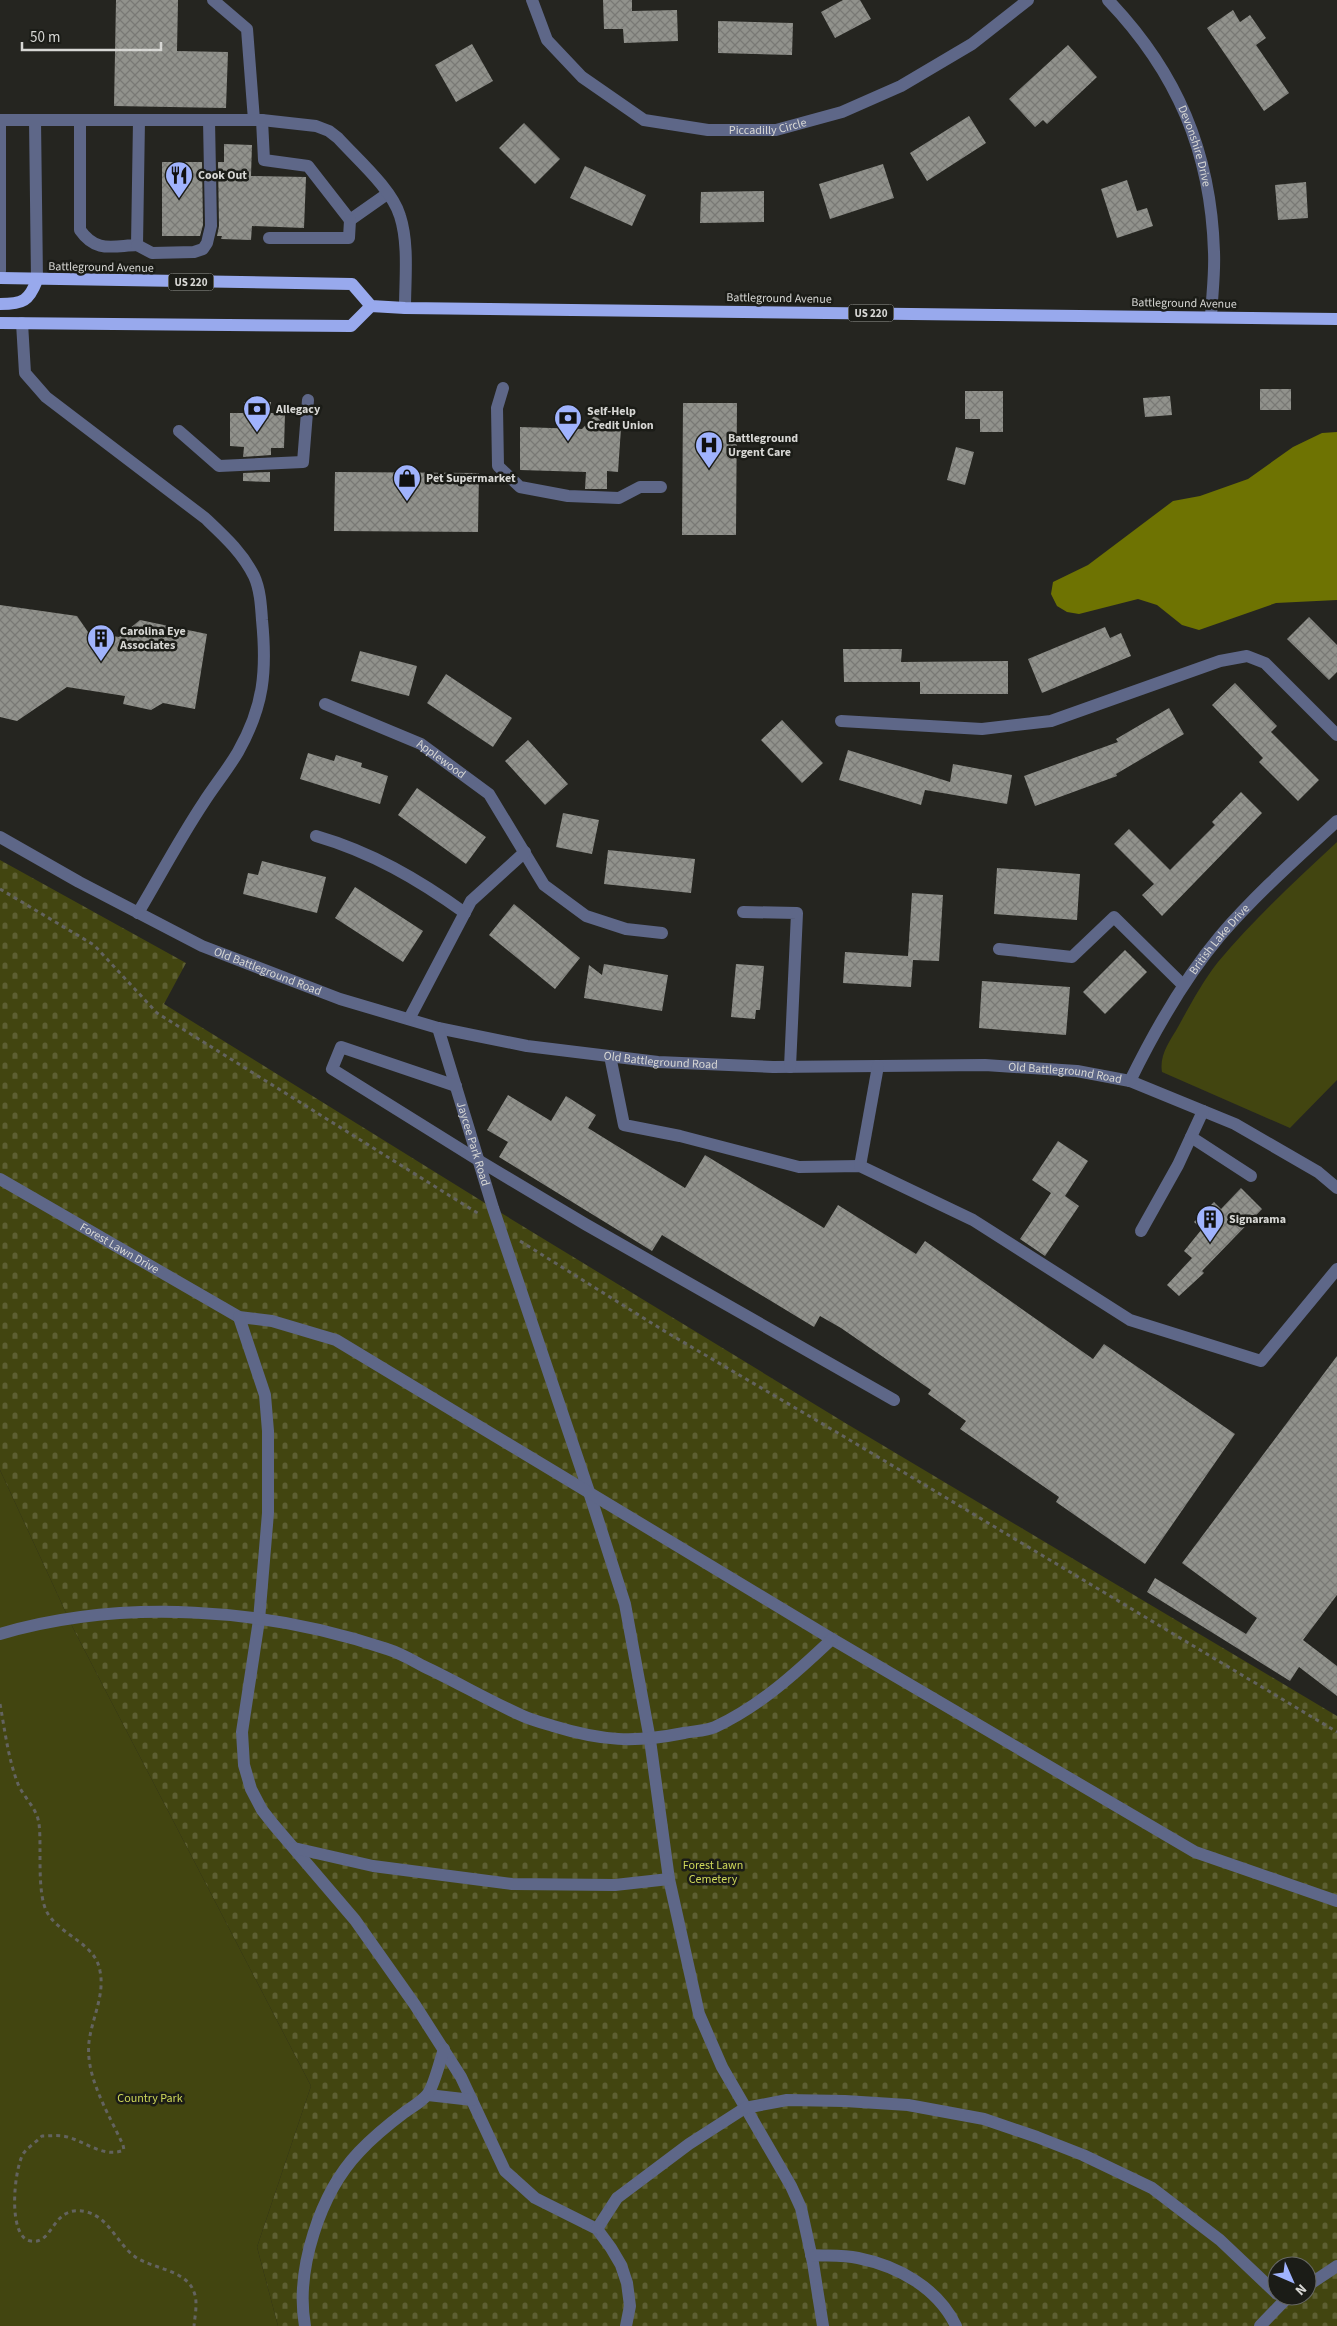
<svg xmlns="http://www.w3.org/2000/svg" width="1337" height="2326" font-family="'Source Sans 3',sans-serif">
	<defs>
		<pattern id="cemetery-stones" width="16" height="16" patternUnits="userSpaceOnUse" patternTransform="scale(1.25)"><rect width="16" height="16" fill="#424510"/><path d="M2 7V4a2 2 0 0 1 4 0v3zM10 15v-3a2 2 0 0 1 4 0v3z" fill="#5d5f32"/></pattern>
		<pattern id="building-cross-hatch" width="8" height="8" patternUnits="userSpaceOnUse" patternTransform="scale(1.25)"><rect width="8" height="8" fill="#91928c"/><path d="M0 0l8 8M0 8l8-8" fill="none" stroke="#797975"/></pattern>
	</defs>
	<rect width="100%" height="100%" fill="#252520"/>
	<path fill="url(#cemetery-stones)" fill-rule="evenodd" d="M0 860 186 963 164 1004 493 1208 847 1424 1337 1716V2326H278L257 2247 311 2086 73 1628 0 1470ZM1277 2266H1307V2296H1277Z"/>
	<path fill="#424510" d="M1337 842V1080L1290 1128 1162 1072C1159 1055 1170 1041 1178 1027 1190 1005 1203 981 1218 962 1254 919 1296 880 1337 842Z
		M0 1470 73 1628 311 2086 257 2247 278 2326H0Z"/>
	<path fill="#6e7302" d="M1337 432V600L1276 603 1199 630 1182 625 1157 605 1138 599 1079 614 1067 612 1057 606 1051 594 1053 582 1088 565 1173 501 1200 496 1248 479 1293 447 1322 433Z"/>
	<path fill="url(#building-cross-hatch)" d="M116 0H178L177 51 228 52 226 108 114 106Z
		M603 0H632V11L677 10 678 41 624 43 623 29H604Z
		M843 0H860L871 19 835 38 821 12Z
		M1233 10 1240 22 1250 15 1266 38 1256 45 1289 93 1264 111 1207 28Z
		M718 21 793 23 792 55 718 53Z
		M472 44 493 81 456 102 435 65Z
		M1068 45 1097 77 1047 124 1043 120 1035 127 1009 99Z
		M969 116 986 143 927 181 910 153Z
		M524 123 560 159 535 184 499 148Z
		M224 144 252 145 251 176 306 177 304 228 252 226 251 240 221 239 222 236H217L219 226 218 162H224Z
		M162 162H202L203 225 200 236H162Z
		M883 164 894 198 830 219 819 184Z
		M585 166 646 195 632 226 570 198Z
		M1127 180 1137 211 1147 208 1153 226 1117 238 1101 189Z
		M1306 182 1308 218 1278 220 1275 185Z
		M764 191V222L700 223 701 192Z
		M1260 389H1291V410H1260Z
		M965 391H1003V432H980V419H965Z
		M1170 396 1172 415 1145 417 1143 398Z
		M244 402H271L270 413H285L284 448H271V455L243 457 244 447 230 446V413H244Z
		M683 403H737L736 535H682Z
		M595 415 609 429 621 428 618 472 607 471V489H585L586 472 520 470V427L582 429Z
		M956 447 974 452 965 485 947 480Z
		M270 472V482L243 481V473Z
		M335 472 479 473 478 532 334 531Z
		M0 605 77 616 88 632 119 637 140 620 207 634 195 709 163 703 151 710 123 704 125 696 67 687 17 721 0 717Z
		M1309 617 1337 645V672L1329 680 1287 639Z
		M1105 627 1110 638 1121 633 1131 656 1042 693 1028 659Z
		M843 649H902L901 662 1008 661V694H920V682H844Z
		M360 651 417 666 409 696 351 681Z
		M446 674 512 718 493 747 427 703Z
		M1235 683 1277 726 1271 732 1319 780 1298 801 1259 762 1263 758 1212 705Z
		M1169 708 1184 734 1116 774 1117 776 1035 806 1024 776 1118 742 1116 739Z
		M782 720 823 763 802 783 761 740Z
		M528 740 568 784 545 805 505 761Z
		M848 750 950 782 953 764 1012 775 1007 804 925 790 921 805 839 780Z
		M308 753 334 761 336 755 362 763 361 767 388 776 380 804 300 779Z
		M417 788 486 837 466 864 398 815Z
		M1241 792 1262 813 1162 916 1142 895 1154 884 1114 844 1129 829 1170 870 1215 825 1212 822Z
		M563 813 599 820 592 854 556 847Z
		M608 850 695 859 691 893 604 884Z
		M262 861 326 877 317 913 243 894 248 873 258 875Z
		M997 868 1080 874 1077 920 994 914Z
		M355 887 423 931 403 962 335 918Z
		M912 893 943 895 939 961 913 960 911 987 843 983 845 952 908 956Z
		M514 904 580 958 555 989 489 935Z
		M1125 950 1147 972 1105 1014 1083 992Z
		M604 964 668 975 662 1011 584 998 589 965 602 975Z
		M736 964 764 966 760 1010H756L755 1019 731 1017Z
		M982 981 1070 987 1066 1035 979 1028Z
		M508 1095 551 1121 566 1096 596 1115 588 1128 685 1188 705 1155 824 1228 838 1205 916 1254 925 1241 1093 1359 1104 1344 1235 1434 1145 1564 1056 1502 1059 1497 960 1429 966 1421 928 1394 931 1390 841 1328 820 1316 814 1327 662 1235 652 1251 499 1157 508 1142 487 1130Z
		M1058 1141 1088 1161 1065 1196 1079 1206 1045 1256 1020 1239 1051 1193 1032 1180Z
		M1241 1188 1262 1209 1202 1271 1204 1273 1179 1296 1167 1285 1192 1258 1184 1251 1202 1229 1194 1222 1214 1202 1221 1209Z
		M1337 1356V1595L1303 1640 1337 1666V1696L1299 1667 1290 1681 1147 1592 1155 1578 1246 1634 1257 1618 1182 1563Z"/>
	<g fill="none" stroke-linecap="round" stroke-linejoin="round">
		<path stroke="#63635f" stroke-width="3" stroke-dasharray="4 4" stroke-linecap="butt" d="M0 889 94 945 157 1013 479 1214
			M520 1241 666 1332 838 1433 1337 1732
			M0 1704C5 1731 8 1758 18 1784 24 1798 37 1808 39 1824 42 1847 36 1895 48 1914 62 1936 96 1944 100 1971 105 1995 92 2018 89 2042 85 2077 109 2114 123 2145L124 2150C102 2159 83 2139 63 2136 56 2135 49 2136 42 2136 36 2142 27 2148 23 2154 14 2170 7 2238 31 2241 55 2245 51 2203 87 2212 109 2218 117 2243 134 2256 151 2269 186 2269 194 2292 198 2302 195 2315 194 2326"/>
		<g stroke="#5e6788" stroke-width="12">
			<path d="M213 0 247 29 254 120"/>
			<path id="s1" d="M532 0 547 40 582 77 644 120 708 130H776L842 112 901 86 972 44 1028 0"/>
			<path id="s2" d="M1108 0C1177 72 1211 152 1214 252 1215 274 1212 295 1211 317"/>
			<path d="M35 120 37 280"/>
			<path d="M80 120V230C96 253 112 246 137 245L139 120"/>
			<path d="M262 120 264 160 308 166 350 220 387 194"/>
			<path d="M269 238H349L350 220"/>
			<path d="M137 245 152 253 194 252 203 249 207 243 211 226 209 120"/>
			<path d="M0 271V120H262L316 126 329 131 338 138C357 159 392 189 400 216 409 244 405 279 405 308"/>
			<path d="M22 323 25 373 46 397 205 518C224 536 242 552 254 576 260 589 261 605 262 620 267 671 264 706 238 752 228 769 215 785 204 802 180 838 160 876 138 913"/>
			<path d="M503 388 497 408 498 466 520 487 568 496 619 498 640 487H661"/>
			<path d="M179 431 219 466 303 462 308 400"/>
			<path id="s3" d="M325 704 421 744 489 794 544 885 586 916 626 929 662 933"/>
			<path d="M841 721 982 729 1051 721 1220 661 1247 656 1265 663 1337 735"/>
			<path d="M316 836C371 852 418 879 465 913"/>
			<path id="s4" d="M0 837 79 882 202 946 340 999 438 1028 527 1046 658 1062 773 1067 985 1065 1077 1071 1130 1081 1235 1124 1318 1172 1337 1188"/>
			<path d="M743 912 797 913 790 1067"/>
			<path d="M999 949 1072 957 1114 917 1183 985"/>
			<path d="M409 1019 471 901 525 852"/>
			<path id="s5" d="M438 1028 493 1208 589 1492 625 1604 650 1740 669 1879 699 2014 722 2067 791 2186 801 2208 813 2263 823 2326"/>
			<path d="M610 1056 624 1125 680 1136 799 1167 860 1166 973 1220 1130 1320 1261 1361 1337 1269"/>
			<path id="s6" d="M1130 1081C1155 1030 1183 980 1220 936 1256 894 1297 858 1337 821"/>
			<path d="M456 1086 341 1047 332 1069 478 1160 585 1224 894 1400"/>
			<path d="M1191 1137 1251 1176"/>
			<path d="M860 1166 878 1066"/>
			<path id="s7" d="M0 1179 239 1317 272 1321 336 1340 832 1639 1195 1852 1337 1901"/>
			<path d="M1141 1231 1178 1165 1203 1111"/>
			<path d="M239 1317 265 1395 268 1431V1513L259 1620 242 1732 244 1765 251 1789 262 1810 273 1824 355 1920 415 2005 461 2077 505 2171 535 2198 597 2229 611 2248 621 2265 627 2283 630 2306 626 2326"/>
			<path d="M0 1634C123 1598 266 1608 387 1649 400 1653 412 1660 423 1666 457 1682 489 1701 523 1716 532 1720 543 1723 553 1726 602 1741 634 1743 684 1733 694 1731 706 1731 715 1727 760 1706 796 1673 832 1639"/>
			<path d="M294 1848 373 1866 512 1884 615 1885 669 1879"/>
			<path d="M428 2095 472 2100"/>
			<path d="M597 2229 617 2198 689 2144 745 2108 787 2100 845 2101 908 2105 984 2119 1037 2137 1083 2155 1152 2188 1220 2240 1277 2294"/>
			<path d="M811 2255C827 2256 843 2255 858 2258 898 2266 938 2288 956 2326"/>
			<path d="M1307 2286 1337 2266"/>
			<path d="M305 2326C295 2270 320 2193 359 2152 373 2137 389 2124 405 2112 412 2107 421 2102 427 2095 434 2087 440 2060 444 2049"/>
			<path d="M1260 2326 1284 2301 1291 2296"/>
		</g>
		<path stroke="#98a9ed" stroke-width="12" d="M0 278 352 284 371 306 405 308 1337 319
			M0 304C23 304 29 301 37 280
			M0 323 351 326 371 306"/>
	</g>
	<defs>
		<g id="restaurant-pin" transform="scale(1.4375)"><path d="M0 17L-7.5 6A9.5 9.5 0 1 1 7.5 6Z" fill="#a0b3fd" stroke="#1b1c17"/><path d="M-5-6h1v4h1v-4h1v4h1v-4h1v5L-1.5 .5V6h-2V.5L-5-1ZM5-6V6H3V1.5H1.5Q1.5-4 5-6Z" fill="#111"/></g>
		<g id="bank-pin" transform="scale(1.4375)"><path d="M0 17L-7.5 6A9.5 9.5 0 1 1 7.5 6Z" fill="#a0b3fd" stroke="#1b1c17"/><path d="M-6-4H6V4H-6ZM0-2.3a2.3 2.3 0 1 0 0 4.6a2.3 2.3 0 1 0 0-4.6Z" fill="#111"/></g>
		<g id="hospital-pin" transform="scale(1.4375)"><path d="M0 17L-7.5 6A9.5 9.5 0 1 1 7.5 6Z" fill="#a0b3fd" stroke="#1b1c17"/><path d="M-5-5h3v3.5h4V-5h3V5h-3V1.5h-4V5h-3Z" fill="#111"/></g>
		<g id="shop-pin" transform="scale(1.4375)"><path d="M0 17L-7.5 6A9.5 9.5 0 1 1 7.5 6Z" fill="#a0b3fd" stroke="#1b1c17"/><path d="M-5-2.5h2.3a2.7 3.5 0 0 1 5.4 0H5L5.5 6h-11ZM-1.5-2.5h3a1.5 2.3 0 0 0-3 0Z" fill="#111"/></g>
		<g id="building-pin" transform="scale(1.4375)"><path d="M0 17L-7.5 6A9.5 9.5 0 1 1 7.5 6Z" fill="#a0b3fd" stroke="#1b1c17"/><path d="M-4-6H4V6H1V3H-1V6H-4ZM-2.5-4.3h1.7v1.8h-1.7ZM.8-4.3h1.7v1.8H.8ZM-2.5-1h1.7V.8h-1.7ZM.8-1h1.7V.8H.8Z" fill="#111"/></g>
	</defs>
	<g fill-rule="evenodd">
		<use href="#restaurant-pin" x="179" y="175"/>
		<use href="#bank-pin" x="257" y="409"/>
		<use href="#bank-pin" x="568" y="418"/>
		<use href="#hospital-pin" x="709" y="445"/>
		<use href="#shop-pin" x="407" y="478"/>
		<use href="#building-pin" x="101" y="638"/>
		<use href="#building-pin" x="1210" y="1219"/>
	</g>
	<g text-anchor="middle" stroke-width="5" stroke-linejoin="round" paint-order="stroke">
		<g fill="#1b1c17" stroke="#9f9f9b" stroke-width="1">
			<rect x="168.5" y="273.5" width="45" height="17" rx="4"/>
			<rect x="848.5" y="304.5" width="45" height="17" rx="4"/>
		</g>
		<g font-size="11" font-weight="bold" fill="#d7d7d4">
			<text x="191" y="286">US 220</text>
			<text x="871" y="317">US 220</text>
		</g>
		<g font-size="12" fill="#d7d7d4" stroke="#1b1c17">
			<text dy="4" stroke="none"><textPath href="#s1" startOffset="294">Piccadilly Circle</textPath></text>
			<text dy="4" stroke="none"><textPath href="#s2" startOffset="172">Devonshire Drive</textPath></text>
			<text transform="translate(101 267) rotate(1)" y="4">Battleground Avenue</text>
			<text transform="translate(779 298) rotate(1)" y="4">Battleground Avenue</text>
			<text transform="translate(1184 303) rotate(1)" y="4">Battleground Avenue</text>
			<text dy="4" stroke="none"><textPath href="#s3" startOffset="129">Applewood</textPath></text>
			<text dy="4" stroke="none"><textPath href="#s6" startOffset="168">British Lake Drive</textPath></text>
			<text dy="4" stroke="none"><textPath href="#s4" startOffset="300">Old Battleground Road</textPath></text>
			<text dy="4" stroke="none"><textPath href="#s4" startOffset="705">Old Battleground Road</textPath></text>
			<text dy="4" stroke="none"><textPath href="#s4" startOffset="1110">Old Battleground Road</textPath></text>
			<text dy="4" stroke="none"><textPath href="#s5" startOffset="121">Jaycee Park Road</textPath></text>
			<text dy="4" stroke="none"><textPath href="#s7" startOffset="138">Forest Lawn Drive</textPath></text>
		</g>
		<g font-size="12" font-weight="bold" fill="#d7d7d4" stroke="#1b1c17" text-anchor="start">
			<text x="198" y="179">Cook Out</text>
			<text x="276" y="413">Allegacy</text>
			<text x="587" y="415">Self-Help<tspan x="587" dy="14">Credit Union</tspan></text>
			<text x="728" y="442">Battleground<tspan x="728" dy="14">Urgent Care</tspan></text>
			<text x="426" y="482">Pet Supermarket</text>
			<text x="120" y="635">Carolina Eye<tspan x="120" dy="14">Associates</tspan></text>
			<text x="1229" y="1223">Signarama</text>
		</g>
		<g font-size="12" fill="#cfd85a" stroke="#1b1c17">
			<text x="713" y="1869">Forest Lawn<tspan x="713" dy="14">Cemetery</tspan></text>
			<text x="150" y="2102">Country Park</text>
		</g>
	</g>
	<g transform="translate(1292 2281) rotate(135)"><circle r="24" fill="#1b1c17" stroke="#666763"/>
	<path d="M0-4L9 19L0 12L-9 19Z" fill="#a0b3fd"/>
	<text y="-8" font-size="14" font-weight="bold" text-anchor="middle" fill="#d7d7d4">N</text>
	</g>
	<path d="M22 42v8h139v-8" fill="none" stroke="#d7d7d4" stroke-width="2.5"/>
	<text x="30" y="42" font-size="15" fill="#d7d7d4" stroke="#1b1c17" stroke-width="4" paint-order="stroke">50 m</text>
</svg>
